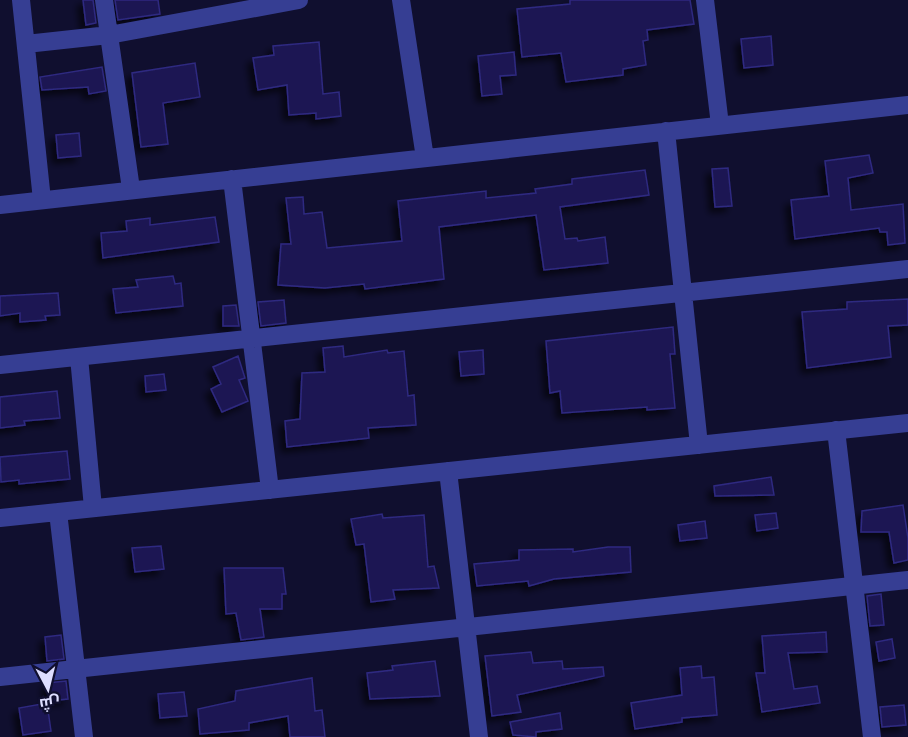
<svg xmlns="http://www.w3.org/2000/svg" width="908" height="737" font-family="'Sofia Sans Condensed',Cairo,sans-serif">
	<defs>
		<filter id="shadow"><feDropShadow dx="-5.5" dy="5.5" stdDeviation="3" flood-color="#0009"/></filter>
	</defs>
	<rect width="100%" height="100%" fill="#100f2f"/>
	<path fill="#1d1952" stroke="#2f2981" stroke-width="1.5" filter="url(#shadow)" d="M83 0H93L96 23 86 25Z
		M115 0H158L160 14 118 20Z
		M570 0H690L694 24 647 30 648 40 643 41 646 65 623 69V75L566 82 561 53 522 57 517 9 570 4Z
		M771 36 773 65 744 68 741 39Z
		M319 42 323 94 339 92 341 116 316 119V113L289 115 287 85 258 90 253 58 274 55 273 46Z
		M514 52 516 75 500 76 502 94 482 96 478 56Z
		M195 63 200 97 163 103 168 144 141 147 132 73Z
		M102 67 106 91 89 94 88 87 42 90 40 77Z
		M79 133 81 156 58 158 56 135Z
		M869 155 873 173 848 178 851 210 903 204 905 243 888 245 887 232H880L879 228 795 239 791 200 829 196 825 161Z
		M728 168 732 206 715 207 712 169Z
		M645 170 649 195 560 207 565 239 577 238 578 241 605 237 608 263 544 270 536 215 439 227 444 279 365 289 364 284 325 288 278 285 281 244H291L286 198 303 197 304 214 322 212 327 248 402 241 398 201 486 191V198L536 193 535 189 572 184V179Z
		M215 217 219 242 103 258 101 233 127 231 126 221 150 218V225Z
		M173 276 175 284 181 283 183 306 116 313 113 289 138 287 136 280Z
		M58 293 60 315 45 316 46 320 20 322V313L0 316V296Z
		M908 299V325L888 326 891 357 807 368 802 312 847 309V302Z
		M284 300 286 323 261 326 258 302Z
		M236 305 239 326H223V306Z
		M673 327 675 354H670L675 408 647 410V407L562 413 560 391 550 393 546 341Z
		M343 346 344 357 387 350 388 353 404 351 408 396 414 395 416 425 368 428 369 438 287 447 285 421 300 419 302 373 325 372 323 348Z
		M483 350 484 374 461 376 459 352Z
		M238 356 245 378 239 380 248 401 222 412 211 389 221 384 213 367Z
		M164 374 166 390 146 392 145 376Z
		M57 391 60 418 24 421 25 425 0 428V397Z
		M67 451 70 479 19 484V480L1 482 0 457Z
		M771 477 774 495 715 496 714 486Z
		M903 505 908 538V560L894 563 889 532H861L862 511Z
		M776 513 778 528 757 531 755 515Z
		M382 514 383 518 424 515 428 567 434 566 439 588 393 590 395 599 371 602 364 544 356 545 351 519Z
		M705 521 707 538 680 541 678 525Z
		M161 546 164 569 135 572 132 548Z
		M608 547H630L631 572 554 579 529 586 528 581 477 586 474 564 519 560V550L573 549V552Z
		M224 568H283L286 594H282V609H260L264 637 241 640 236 613 226 614Z
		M881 594 884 625 870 626 867 596Z
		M826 632 827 652 788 653 794 689 817 686 820 703 762 712 756 673H765L762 636Z
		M61 635 64 659 47 661 45 637Z
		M892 639 895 658 879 661 876 642Z
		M531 652 533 663 562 661 563 669 603 667 604 676 517 695 521 712 492 716 485 656Z
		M435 661 440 696 370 699 367 673 393 670 392 666Z
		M701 666 702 678 714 677 717 715 682 718V722L635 729 631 703 682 695 680 668Z
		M312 678 315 711 322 710 325 737H290L288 716 249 723V730L200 734 198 709 235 701 236 691Z
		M66 681 68 699 49 701 47 683Z
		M184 692 187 716 160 718 158 694Z
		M47 703 51 731 23 735 19 708Z
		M904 705 906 725 882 727 880 707Z
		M560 713 562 729 536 732V737L513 735 510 722Z"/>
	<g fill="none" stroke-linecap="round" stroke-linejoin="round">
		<path stroke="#363e93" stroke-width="18" d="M21 0 42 200
			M104 0 131 189
			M401 0 425 158
			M705 0 720 125
			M26 44 109 35 299 0
			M666 131 699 445
			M232 179 270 490
			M0 205 908 105
			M79 357 93 508
			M0 365 908 269
			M836 430 872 737
			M448 471 479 737
			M58 512 84 737
			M0 518 908 423
			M0 677 908 580"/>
	</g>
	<g transform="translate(48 689) rotate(173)" stroke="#100f2f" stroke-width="4.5" paint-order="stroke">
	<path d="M0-4.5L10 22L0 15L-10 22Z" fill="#dedeff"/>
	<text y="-9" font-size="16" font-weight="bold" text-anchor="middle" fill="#dedeff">ش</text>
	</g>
</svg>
